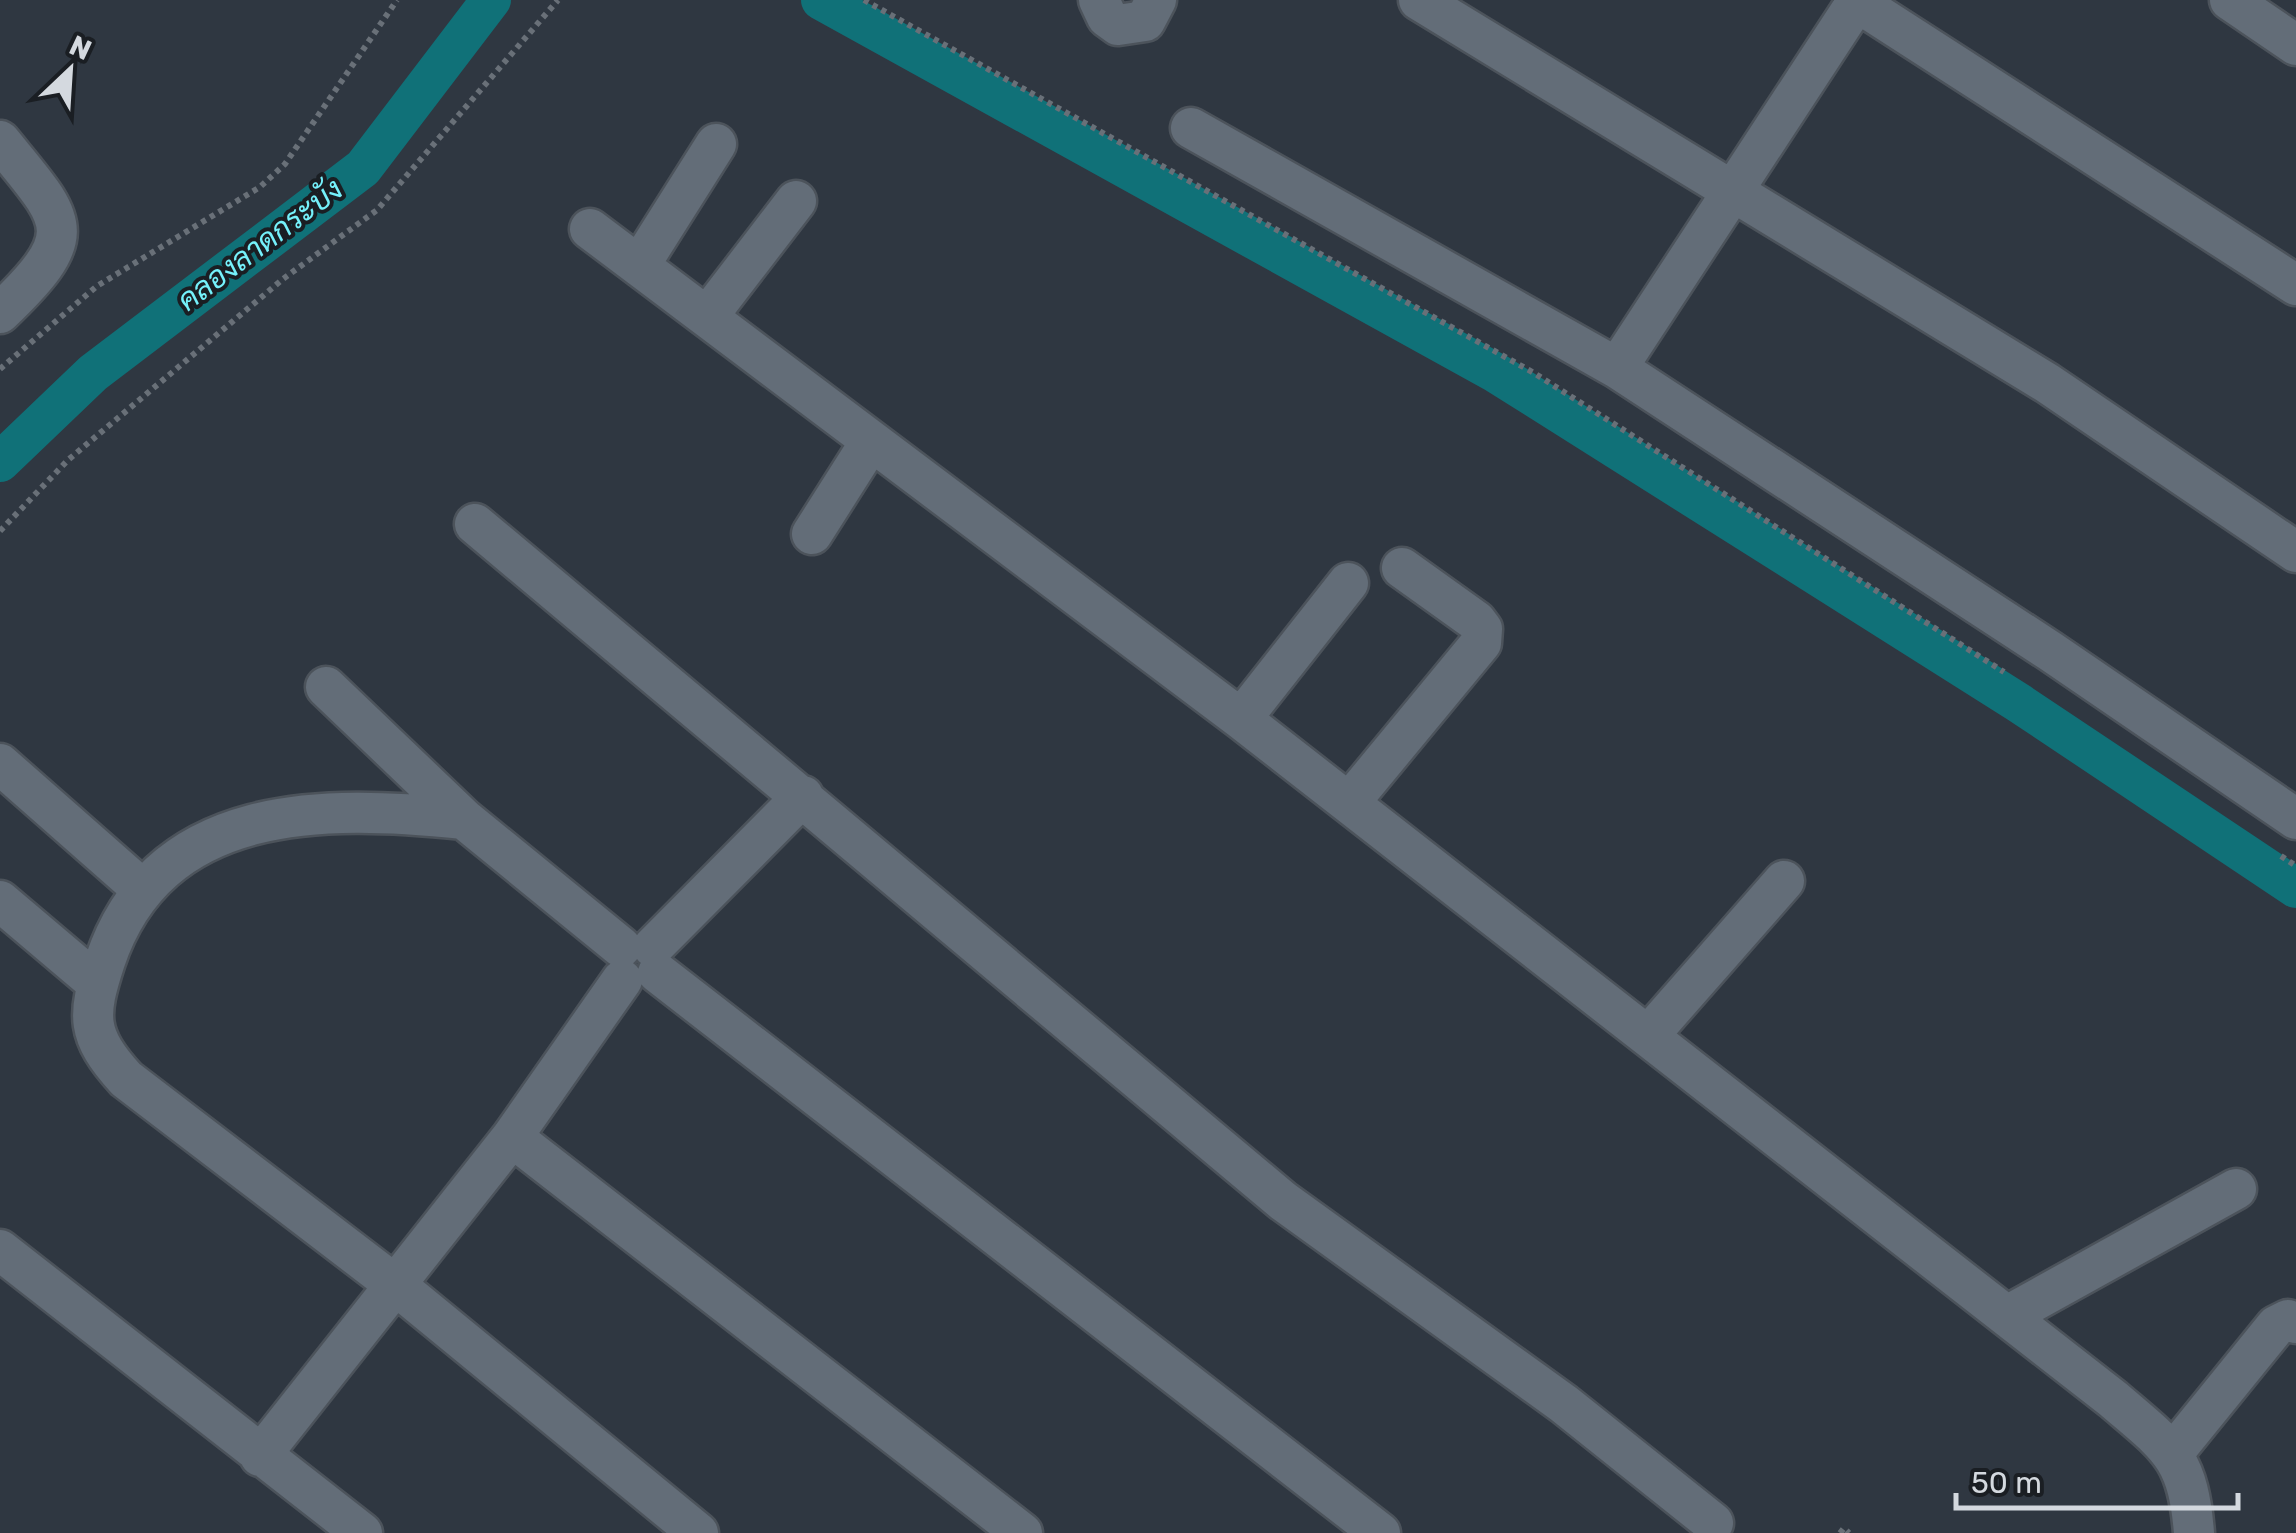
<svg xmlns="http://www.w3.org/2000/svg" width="2296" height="1533" font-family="Rubik,Sarabun,sans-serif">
	<rect width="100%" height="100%" fill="#2f3741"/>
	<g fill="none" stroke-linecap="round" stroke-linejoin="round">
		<path stroke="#107178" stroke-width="40" d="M821 0 1496 373 2019 703 2296 888
			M0 462 93 373 363 168 491 0"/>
		<g stroke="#4c535b" stroke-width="45">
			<path id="minor" d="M1099 0 1107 17 1118 25 1145 21 1156 0
				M1419 0 2047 383 2296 552
				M1854 0 2296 285
				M2230 0 2296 45
				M1191 128 1617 368 2050 651 2296 819
				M0 141C66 222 85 232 0 313
				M590 229 1241 719 2113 1399C2169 1447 2188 1456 2194 1533
				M639 266 716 144
				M707 317 796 201
				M1617 368 1858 0
				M475 524 1283 1201 1564 1404 1713 1523
				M812 534 871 441
				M326 687 464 819 621 947
				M1241 719 1348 583
				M0 764 143 890
				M1349 803 1481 643 1482 629 1476 621 1402 568
				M464 819C324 805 159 801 105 961 87 1016 86 1035 126 1079L398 1287 698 1533
				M0 901 98 984
				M653 947 803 796
				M658 973 1380 1533
				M1648 1036 1784 881
				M512 1137 1022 1533
				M0 1250 362 1533
				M2007 1316 2236 1189
				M2174 1452 2276 1326 2288 1320 2296 1323
				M260 1456 512 1137 622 980"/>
		</g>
		<path stroke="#697078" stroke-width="6" stroke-dasharray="5 5" stroke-linecap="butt" d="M864 0 1534 373 2004 672
			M0 369 97 286 260 187 285 164 397 0
			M0 531 68 460 283 279 377 210 558 0
			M2281 856 2296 866
			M1840 1533 1844 1528 1849 1533"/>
		<use href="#minor" stroke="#636d78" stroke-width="40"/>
	</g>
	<g text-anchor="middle" stroke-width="8" stroke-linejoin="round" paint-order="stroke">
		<g font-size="30" font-style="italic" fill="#75f1fb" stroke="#1a1e23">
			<text transform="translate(260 245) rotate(-37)" y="10">คลองลาดกระบัง</text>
		</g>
	</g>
	<g transform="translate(70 70) rotate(25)" stroke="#1a1e23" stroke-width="8" paint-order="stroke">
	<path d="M0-8L18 38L0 25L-18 38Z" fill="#d4d9df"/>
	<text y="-15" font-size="28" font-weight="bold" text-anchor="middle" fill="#d4d9df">N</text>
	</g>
	<path d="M1956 1493v15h282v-15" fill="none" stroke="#d4d9df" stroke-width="5"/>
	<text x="1971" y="1493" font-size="30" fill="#d4d9df" stroke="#1a1e23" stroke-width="8" paint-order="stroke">50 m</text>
</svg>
